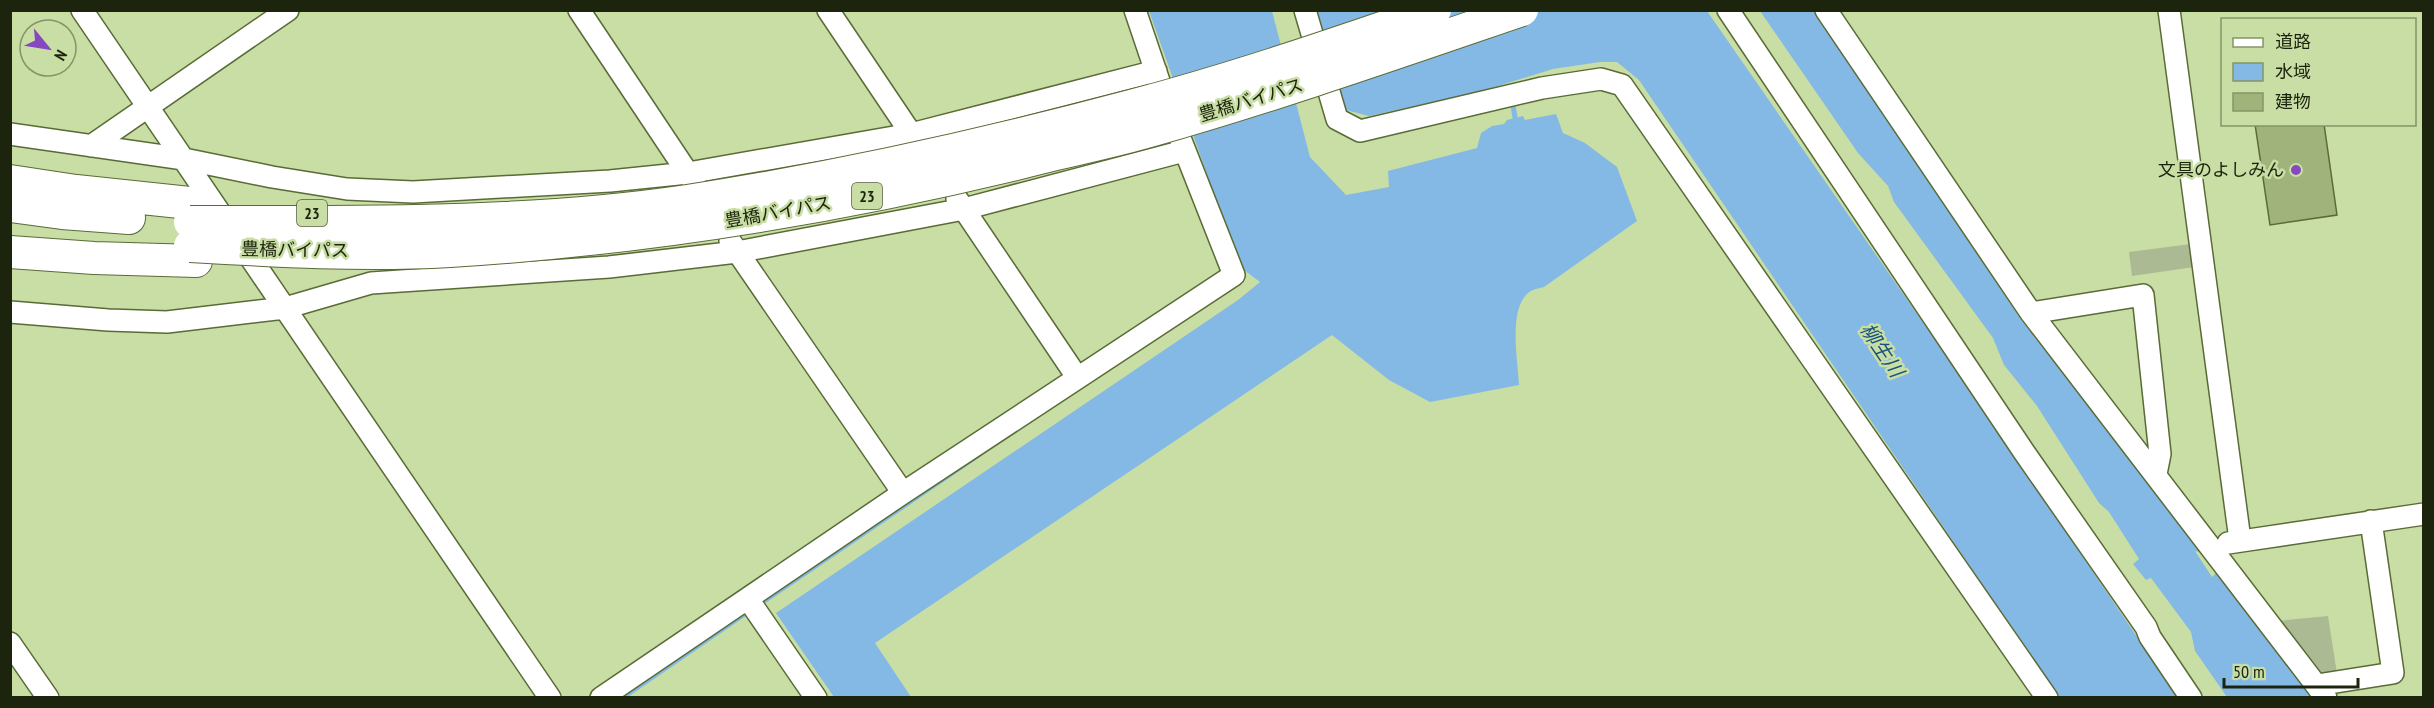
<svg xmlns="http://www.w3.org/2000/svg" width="2434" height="708" font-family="'PT Sans Narrow','Noto Sans JP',sans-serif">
	<rect width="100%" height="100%" fill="#c8dea4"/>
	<path fill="#abba93" d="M2191 244 2194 267 2132 276 2129 252Z
		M2328 616 2337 674 2324 676 2277 621Z"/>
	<path fill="#84b9e5" d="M1149 11H1272L1310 157 1346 195 1389 187 1388 171 1477 148 1481 133 1492 126 1504 124 1507 120 1523 116 1525 120 1556 114 1563 133 1585 143 1617 167 1637 221 1544 287C1540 288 1534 289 1531 291 1507 305 1518 361 1519 385L1430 402 1389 380 1332 335 875 643 911 697H834L776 613 1238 300 1260 282 1240 267Z
		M1316 11H1707L1942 350 2178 697H2059L1639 80 1617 62H1600L1553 69 1482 91 1369 116 1346 110Z
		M1760 11H1814L2022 321 2202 553 2195 551 2212 577 2216 573 2312 697H2227L2195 651 2191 632 2151 578 2146 580 2133 564 2139 559 2109 512 2099 503 2037 406 2004 365 1993 338 1894 202 1888 186 1858 153Z"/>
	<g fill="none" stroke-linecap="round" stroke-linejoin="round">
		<path stroke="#84b9e5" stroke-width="5" d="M1512 100 1516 123
			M757 606 980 454
			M622 698 749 611"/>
	</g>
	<path fill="#9fb37b" stroke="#596b36" stroke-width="1.5" d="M2255 124H2324L2337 215 2270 225Z"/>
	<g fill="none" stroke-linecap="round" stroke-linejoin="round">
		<g stroke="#596b36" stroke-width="24">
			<path id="minor" d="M82 10 550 698
				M579 10 695 184
				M828 10 918 144
				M1135 10 1160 84
				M1305 10 1337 119 1360 131 1542 88 1601 79 1622 85 2047 698
				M1728 10 2024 452 2146 627 2150 637 2191 698
				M1826 10 2031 313 2326 698
				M2169 10 2240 540
				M10 134 184 159 272 177 347 189 413 192 610 181 688 173 911 134 1156 71
				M91 146 288 10
				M957 199 1077 377
				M730 241 903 493
				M10 312 108 320 167 322 285 308 371 283 609 267 737 252 964 209 1184 151
				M2031 313 2143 295 2160 454 2156 474
				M2228 543 2424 514
				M748 599 816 698
				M10 643 48 698
				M2317 685 2393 673 2371 521
				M601 698 903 493 1234 275 1180 138"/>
		</g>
		<g stroke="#596b36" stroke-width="34">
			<path id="highway" d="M10 181 76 191 199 204
				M10 206 62 213 129 218
				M10 252 94 258 196 261"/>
		</g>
		<use href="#minor" stroke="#fff" stroke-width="21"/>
		<use href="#highway" stroke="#fff" stroke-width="32"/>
		<g stroke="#596b36" stroke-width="34" stroke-linecap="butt">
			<path id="highway-bridge" d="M190 222C356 222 523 225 687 201 837 178 985 145 1131 106 1234 79 1335 44 1435 10
				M190 246C276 251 363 256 450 251 644 239 835 208 1024 162 1066 151 1109 143 1150 131 1276 95 1399 52 1522 10"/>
		</g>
		<use href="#highway-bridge" stroke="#fff" stroke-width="32"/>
	</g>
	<circle fill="#8548be" stroke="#c8dea4" stroke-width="2" cx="2296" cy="170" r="6"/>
	<g text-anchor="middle" stroke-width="5" stroke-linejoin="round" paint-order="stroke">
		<g fill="#c8dea4" stroke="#505c3b" stroke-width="1.5">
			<rect x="852" y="183" width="30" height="26" rx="4.5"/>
			<rect x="297" y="200" width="30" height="26" rx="4.5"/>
		</g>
		<g font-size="16" font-weight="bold" fill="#1d240e">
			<text x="867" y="202">23</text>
			<text x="312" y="219">23</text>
		</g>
		<g font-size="18" fill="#1d240e" stroke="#c8dea4">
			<text transform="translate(1251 100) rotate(-17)" y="6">豊橋バイパス</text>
			<text transform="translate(778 212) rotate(-10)" y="6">豊橋バイパス</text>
			<text transform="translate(295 250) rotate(1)" y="6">豊橋バイパス</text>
		</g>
		<g font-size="18" fill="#1d240e" stroke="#c8dea4" text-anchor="end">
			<text x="2284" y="176">文具のよしみん</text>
		</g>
		<g font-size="20" font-style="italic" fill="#17517c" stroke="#c8dea4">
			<text transform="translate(1882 350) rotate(56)" y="7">柳生川</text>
		</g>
	</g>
	<rect width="2434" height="708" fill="none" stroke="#1d240e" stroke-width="24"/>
	<rect x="2221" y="18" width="195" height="108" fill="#c8dea4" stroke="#849468" stroke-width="1.5"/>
	<rect x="2233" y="38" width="30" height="9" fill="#ffffff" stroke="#849468" stroke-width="1.5"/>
	<text x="2275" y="48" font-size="18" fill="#1d240e">道路</text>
	<rect x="2233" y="63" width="30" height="18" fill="#84b9e5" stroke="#849468" stroke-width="1.5"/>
	<text x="2275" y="78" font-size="18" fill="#1d240e">水域</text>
	<rect x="2233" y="93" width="30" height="18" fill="#9fb37b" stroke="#849468" stroke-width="1.5"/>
	<text x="2275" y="108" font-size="18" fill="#1d240e">建物</text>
	<g transform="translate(48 48) rotate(120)"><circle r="28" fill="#c8dea4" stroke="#849468" stroke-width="1.5"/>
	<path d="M0-4.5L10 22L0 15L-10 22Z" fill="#8548be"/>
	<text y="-9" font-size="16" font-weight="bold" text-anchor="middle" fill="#1d240e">N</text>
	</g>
	<path d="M2224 678v9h134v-9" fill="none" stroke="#1d240e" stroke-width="3"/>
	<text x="2233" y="678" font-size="18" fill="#1d240e" stroke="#c8dea4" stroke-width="4.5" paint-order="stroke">50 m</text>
</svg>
